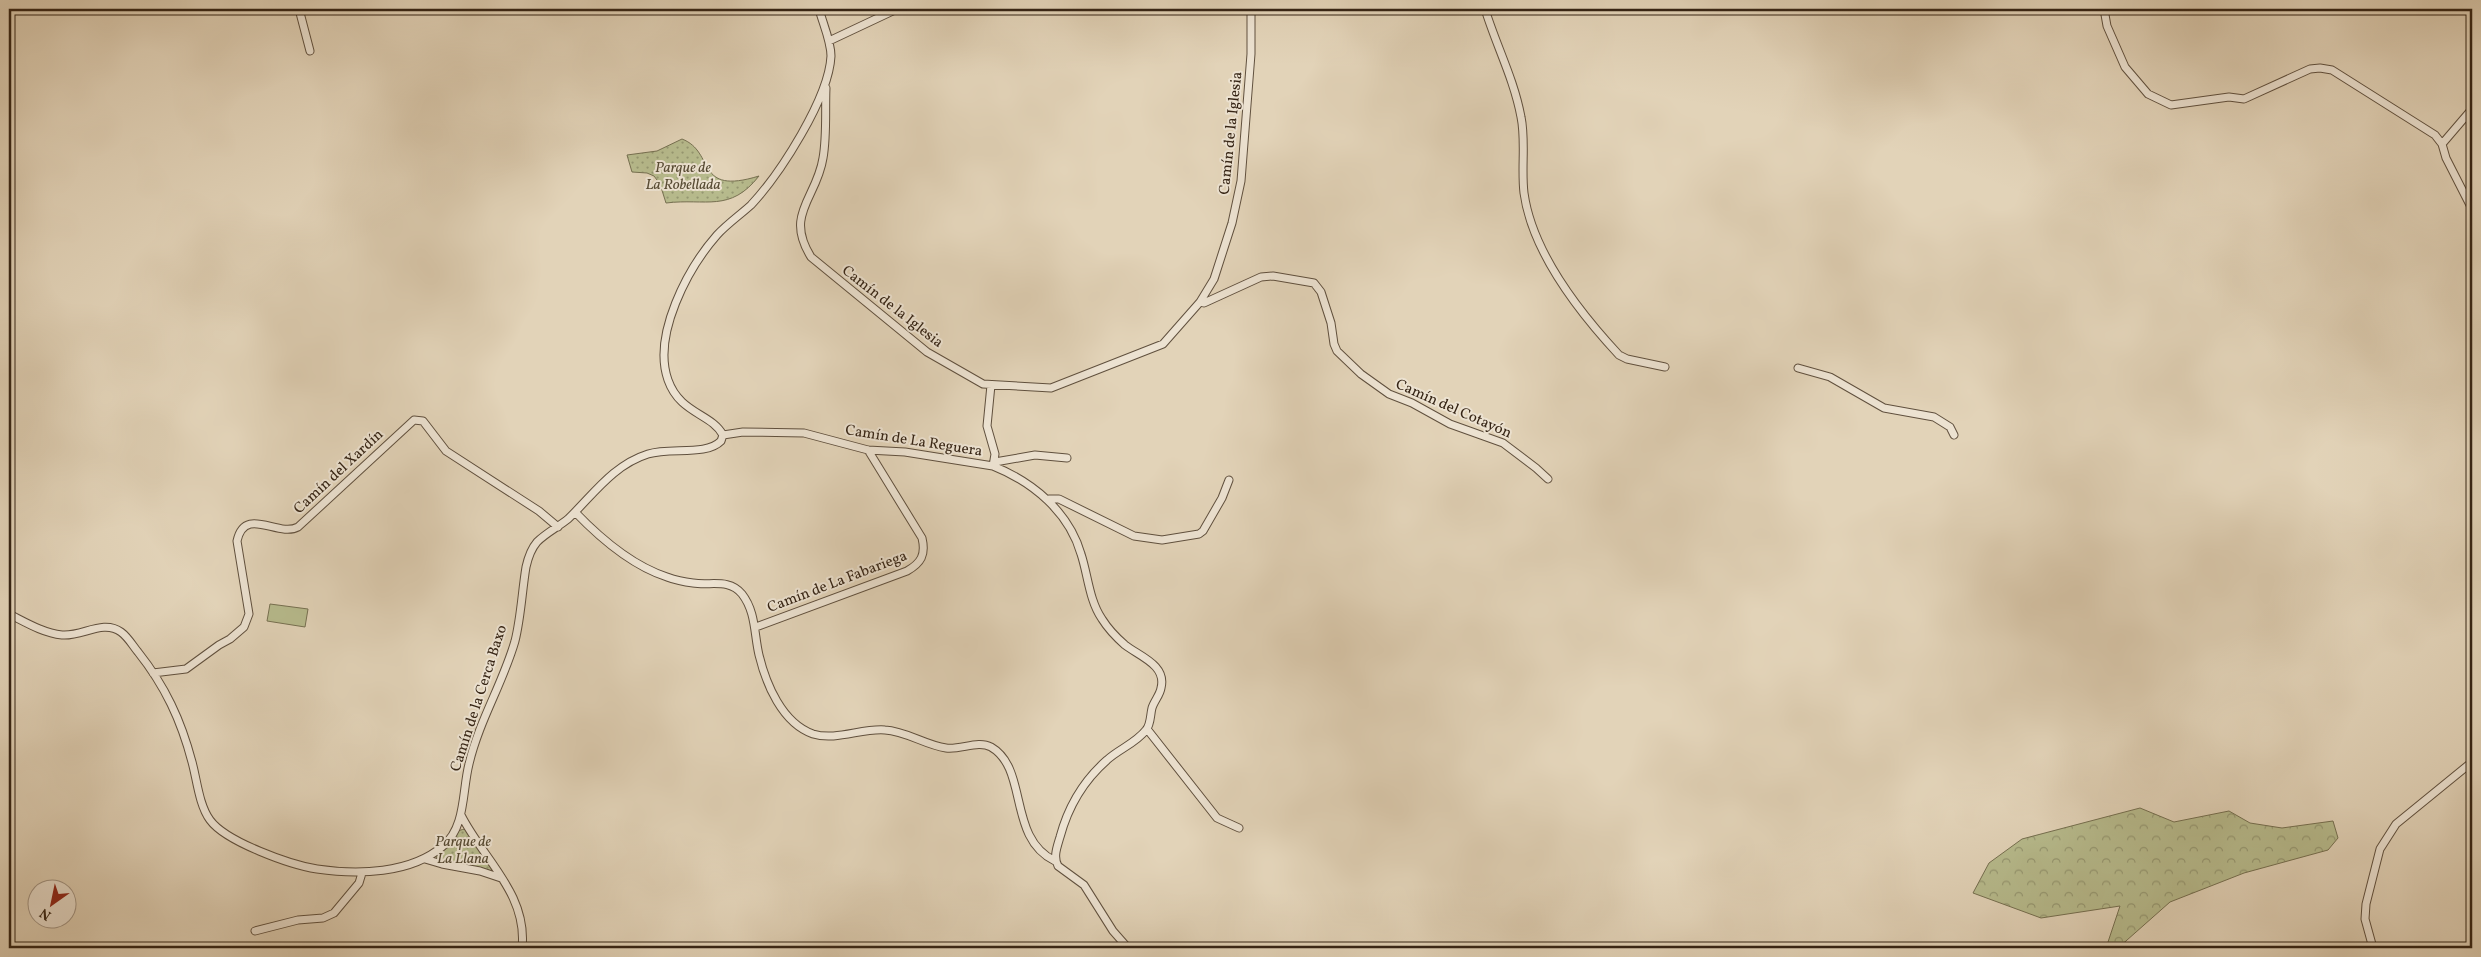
<svg xmlns="http://www.w3.org/2000/svg" width="2481" height="957" font-family="Vollkorn,serif">
	<defs>
		<pattern id="grass-dots" width="8" height="8" patternUnits="userSpaceOnUse" patternTransform="scale(1.25)"><rect width="8" height="8" fill="#b7bb8d"/><path d="M2 2h.1M6 6h.1" fill="none" stroke="#969872" stroke-width="1.8" stroke-linecap="round"/></pattern>
		<pattern id="forest-crowns" width="20" height="18" patternUnits="userSpaceOnUse" patternTransform="scale(1.25)"><rect width="20" height="18" fill="#b7bb8d"/><path d="M2 6a3 3 0 1 1 6 0M12 15a3 3 0 1 1 6 0" fill="none" stroke="#969872"/></pattern>
	</defs>
	<rect width="100%" height="100%" fill="#e2d3b8"/>
	<filter id="stains"><feTurbulence type="fractalNoise" baseFrequency=".004" numOctaves="4"/><feColorMatrix values="0 0 0 0 .2 0 0 0 0 .09 0 0 0 0 .02 0 0 0 .5 -.17"/></filter>
	<radialGradient id="worn" r=".72"><stop offset=".6" stop-color="#630" stop-opacity="0"/><stop offset="1" stop-color="#630" stop-opacity=".3"/></radialGradient>
	<path fill="url(#grass-dots)" stroke="#767051" d="M682 139C716 152 694 196 759 176 730 213 706 198 666 203L660 184 654 176 647 173 632 172 627 155 657 151Z
		M465 829 497 869 493 876 442 864 436 859C437 845 452 831 465 829Z"/>
	<path fill="url(#forest-crowns)" stroke="#767051" d="M2140 808 2174 822 2229 811 2250 823 2282 828 2333 821 2338 838 2328 850 2244 873 2170 902 2118 948H2106L2120 906 2041 918 1973 893 1989 863 2022 839Z"/>
	<path fill="#b7bb8d" stroke="#767051" d="M270 604 308 609 305 627 267 621Z"/>
	<g fill="none" stroke-linecap="round" stroke-linejoin="round">
		<g stroke="#60503e" stroke-width="9">
			<path id="minor" d="M299 9 310 51
				M1485 9C1496 45 1514 79 1521 117 1526 141 1521 168 1524 193 1532 251 1579 312 1619 355L1627 359 1665 367
				M2104 9 2107 26 2125 67 2148 94 2171 105 2229 97 2244 99 2310 69 2320 68 2332 70 2435 135 2442 144 2446 158 2472 209
				M829 41 897 9
				M826 88C825 111 827 136 823 158 817 198 784 214 811 257L927 352 983 384 1051 388 1163 344 1200 302 1214 279 1232 223 1241 181 1251 54V9
				M2442 144 2472 109
				M1200 302 1204 303 1261 277 1273 276 1314 283 1321 292 1331 323 1334 344 1337 351 1361 374 1389 394 1412 403 1450 424 1503 443 1536 468 1548 479
				M1798 368 1830 377 1884 408 1934 417 1950 427 1954 435
				M991 385 987 426 995 454 993 466
				M723 435 743 432 804 433 868 450 905 452 993 466C1033 482 1069 512 1081 554 1088 575 1089 600 1102 619 1107 627 1117 638 1125 645 1139 656 1167 665 1161 688 1160 695 1154 701 1152 708 1150 716 1151 724 1146 730 1136 743 1119 749 1107 760 1083 781 1068 807 1060 837 1057 847 1053 857 1058 866L1084 885 1113 931 1128 948
				M995 462 1035 455 1067 458
				M1049 499H1059L1134 536 1162 540 1199 534 1203 531 1222 498 1229 480
				M575 512C599 537 633 566 667 577 675 580 684 582 693 583 710 586 729 578 742 594 756 612 754 634 759 655 766 684 782 723 813 734 836 741 862 728 885 730 906 731 925 745 946 748 961 750 978 740 991 747 1029 769 1007 838 1055 861
				M9 614C25 622 43 633 62 635 82 637 103 619 121 632 128 637 133 646 138 652 165 686 181 720 192 762 197 780 199 805 210 820 226 842 291 865 317 869 357 875 411 874 443 846 466 827 462 791 469 764 479 721 503 683 515 641 521 617 522 591 526 567 528 558 531 549 537 542 546 533 558 527 568 519 593 495 613 465 648 454 671 447 706 456 721 441L723 435C711 413 680 414 668 380 652 335 688 268 717 235 727 224 740 215 751 205 780 174 829 98 831 56 831 41 823 24 819 9
				M756 627 907 571C921 563 926 555 922 538L868 450
				M153 673 186 669 219 645 230 639 244 627 249 614 237 541C245 505 278 538 298 527L414 420 423 421 446 451 539 511 558 527
				M1147 729 1217 818 1239 828
				M461 815C483 859 528 894 522 948
				M425 859 442 864 480 871 501 878
				M255 931 298 920 323 918 334 913 359 883 362 873
				M2373 948 2365 919 2366 904 2380 849 2396 824 2472 762"/>
		</g>
		<use href="#minor" stroke="#ece2d1" stroke-width="7"/>
	</g>
	<g text-anchor="middle" stroke-width="4" stroke-linejoin="round" paint-order="stroke">
		<g font-size="15" fill="#352415" stroke="#ece2d1">
			<text transform="translate(1230 133) rotate(-84)" y="5">Camín de la Iglesia</text>
			<text transform="translate(893 306) rotate(38)" y="5">Camín de la Iglesia</text>
			<text transform="translate(1454 408) rotate(24)" y="5">Camín del Cotayón</text>
			<text transform="translate(914 440) rotate(9)" y="5">Camín de La Reguera</text>
			<text transform="translate(338 471) rotate(-43)" y="5">Camín del Xardín</text>
			<text transform="translate(837 581) rotate(-21)" y="5">Camín de La Fabariega</text>
			<text transform="translate(478 698) rotate(-72)" y="5">Camín de la Cerca Baxo</text>
		</g>
		<g font-size="15" font-style="italic" fill="#564a33" stroke="#ece2d1">
			<text x="683" y="172">Parque de<tspan x="683" dy="17">La Robellada</tspan></text>
			<text x="463" y="846">Parque de<tspan x="463" dy="17">La Llana</tspan></text>
		</g>
	</g>
	<rect width="2481" height="957" fill="none" stroke="#e2d3b8" stroke-width="30"/>
	<rect x="10" y="10" width="2461" height="937" fill="none" stroke="#352415" stroke-width="2.5"/>
	<rect x="15" y="15" width="2451" height="927" fill="none" stroke="#352415"/>
	<g transform="translate(52 904) rotate(213)"><circle r="24" fill="#ece2d1" stroke="#a39686"/>
	<path d="M0-4L9 19L0 12L-9 19Z" fill="#8f2418"/>
	<text y="-8" font-size="14" font-weight="bold" text-anchor="middle" fill="#352415">N</text>
	</g>
	<rect width="100%" height="100%" filter="url(#stains)"/>
	<rect width="100%" height="100%" fill="url(#worn)"/>
</svg>
